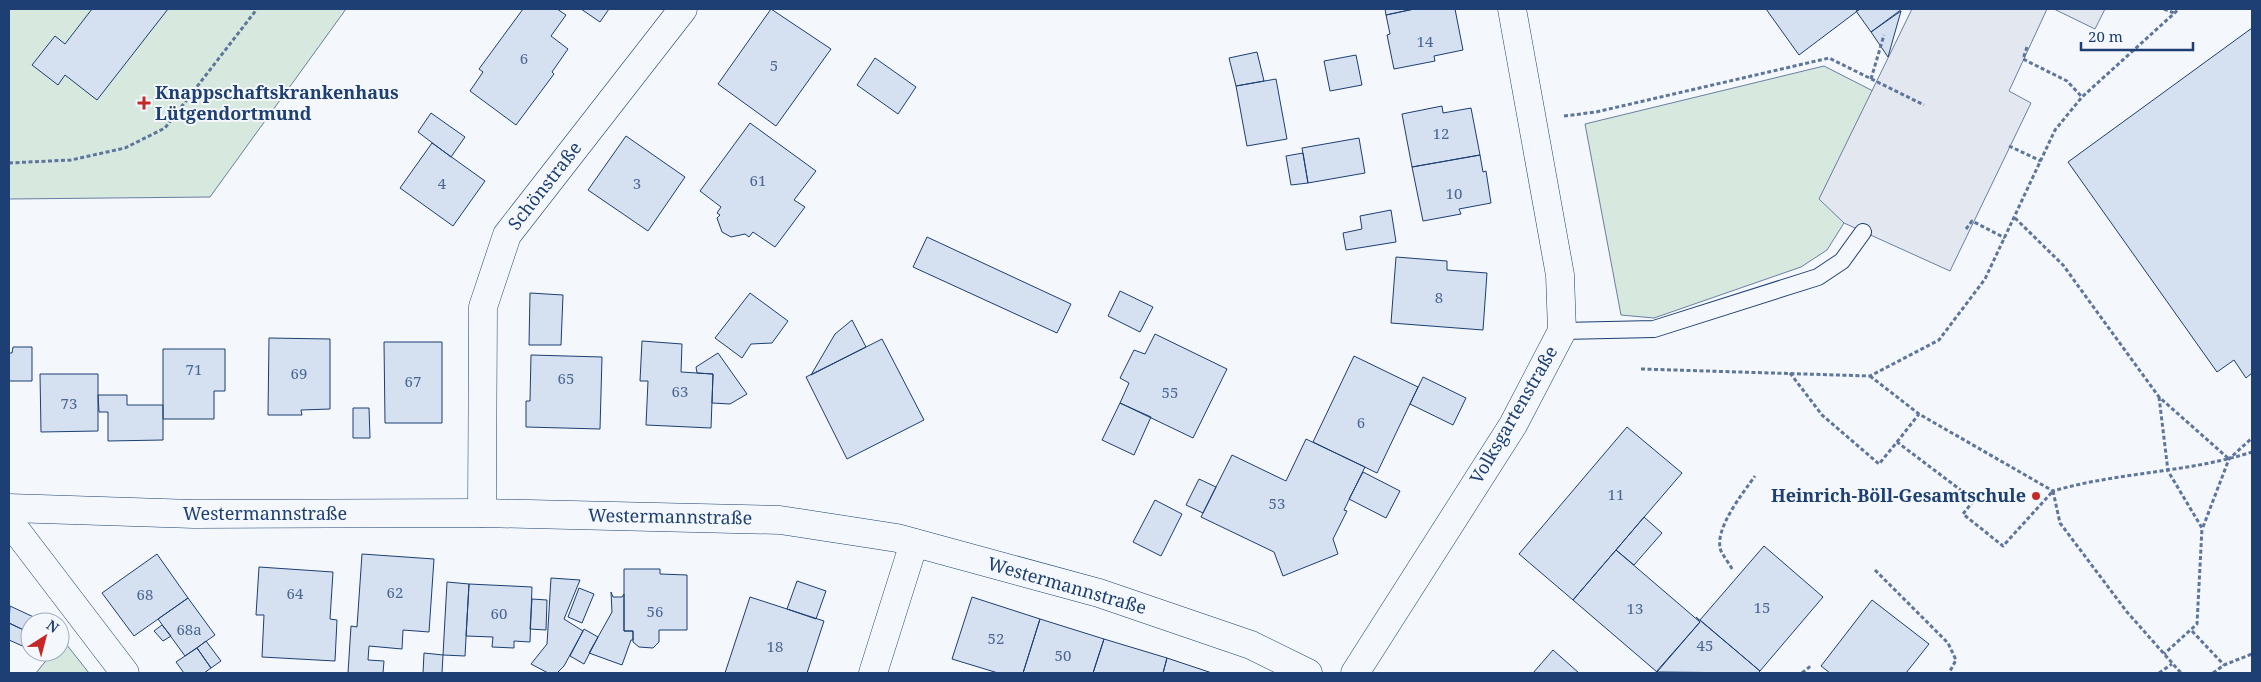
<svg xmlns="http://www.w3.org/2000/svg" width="2261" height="682" font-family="'Noto Serif',serif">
	<rect width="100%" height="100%" fill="#f4f7fb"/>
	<path fill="#d7e8df" stroke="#687fa3" d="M9 9H346L210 197 9 199Z
		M1824 66 1873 91 1820 198 1844 223 1827 250 1801 267 1654 318 1621 315 1585 124Z
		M63 640 89 673H36L53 652H60V644Z"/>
	<path fill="#e3e8f0" stroke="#687fa3" d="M1912 9H2047L2009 91 2031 103 1950 271 1844 223 1819 199Z
		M2054 9H2105L2095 29Z"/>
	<path fill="#d5e0f0" stroke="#1d3f73" d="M92 9H168L97 100 65 75 58 85 32 65 55 36 65 44Z
		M523 9H557L566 15 551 36 568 49 552 72 554 74 516 125 470 91 483 72 479 69Z
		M581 9H609L600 22Z
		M771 9 831 49 776 126 718 84Z
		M1385 9H1414L1386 15Z
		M1414 9H1455L1463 50 1434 56 1435 61 1394 69 1387 35 1390 34 1386 15Z
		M1766 9H1860L1799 55Z
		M1860 9H1902L1871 32 1856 11Z
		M1901 11 1888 57 1871 32Z
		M2252 28V373L2246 378 2234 360 2217 372 2068 162Z
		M1257 52 1264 81 1236 86 1229 58Z
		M1356 55 1362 85 1330 91 1324 61Z
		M875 58 916 87 898 114 857 85Z
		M1276 79 1287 139 1247 146 1236 86Z
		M1442 106 1443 113 1471 108 1480 155 1412 167 1402 114Z
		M431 113 465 137 451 157 418 132Z
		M750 123 816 171 794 200 805 207 775 247 753 232 749 237 745 234 731 237 722 232 717 218 720 215 717 213 721 207 700 191Z
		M626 136 685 177 648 231 588 190Z
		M1359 138 1365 173 1308 183 1302 148Z
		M432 143 485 181 453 226 400 188Z
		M1303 153 1308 183 1291 185 1286 156Z
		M1480 155 1483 172 1486 171 1491 203 1459 209 1461 214 1423 221 1412 167Z
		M1391 210 1396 242 1346 250 1343 233 1362 229 1360 216Z
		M927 237 1071 304 1057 333 913 267Z
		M1396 257 1447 261V270L1487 273 1483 330 1391 323Z
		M1120 291 1153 307 1140 332 1108 316Z
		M530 293 563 295 561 345H529Z
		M750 293 788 321 772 343 751 344 742 358 715 338Z
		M852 320 866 347 811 375 835 334Z
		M1155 334 1227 369 1193 438 1120 403 1129 383 1120 378 1134 350 1145 354Z
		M269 338 330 339V409L301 410 302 415H268Z
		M882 339 924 420 847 459 806 377Z
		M642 341 682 344 681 372 713 374 711 428 646 425 648 381H640Z
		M384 342H442V423H385Z
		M13 347H32V381H9V353H12Z
		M163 349H225V391H214V419H163Z
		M718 353 747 394 730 404 712 403 713 374 697 373 696 367Z
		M531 355 602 357 600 429 526 427V401H530Z
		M1354 356 1418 387 1377 473 1313 442Z
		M40 374H98V431L41 432Z
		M1423 377 1466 398 1453 425 1410 404Z
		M98 395H127V405H163V440L108 441V412H99Z
		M1120 403 1151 417 1134 455 1102 440Z
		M353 408H369L370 438H353Z
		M1627 427 1682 473 1573 600 1519 554Z
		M1306 439 1365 467 1344 510 1347 511 1333 539 1338 554 1283 576 1274 552 1201 517 1232 455 1286 481Z
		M1363 472 1400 491 1386 518 1349 499Z
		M1199 479 1216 487 1203 513 1186 505Z
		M1155 500 1182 514 1161 556 1133 542Z
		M1644 517 1662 533 1634 565 1616 550Z
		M1764 546 1823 597 1760 671 1700 620Z
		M1616 550 1700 622 1657 672 1573 600Z
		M157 554 188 598 134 636 102 593Z
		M362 554 434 559 429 632 403 630 402 649 369 646 368 660 384 661 383 673H348L351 626 357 627Z
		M259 567 333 572 330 619 337 620 335 661 262 657 264 615H256Z
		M624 569H660V574L687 575V630H659V642L653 648 639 647 633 642V631H624Z
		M551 578 580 580 564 619 583 631 564 666 557 673H548L531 664 547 644Z
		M797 581 826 591 816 619 787 609Z
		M447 582 469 584 465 656 443 655Z
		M469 584 532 587 530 642 514 641V648L492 647 493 637 466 636Z
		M579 588 594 594 582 623 568 617Z
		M611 592 613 597H622L624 594V631H633V640H631L622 665 589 653 612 612Z
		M750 597 824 621 807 673H725Z
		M972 597 1040 619 1023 673H998L952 659Z
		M188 598 215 635 185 656 158 619Z
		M532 599 547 600 546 630 530 629Z
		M1872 600 1929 644 1906 673H1830L1821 666Z
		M10 606 40 620 30 622V633L9 623Z
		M1696 617 1760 671 1758 673 1656 672 1700 622Z
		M1040 619 1104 639 1093 673H1023Z
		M9 623 30 633 27 648 9 640Z
		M162 625 171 636 163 641 154 631Z
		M584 629 598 637 584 664 570 656Z
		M1104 639 1167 658 1163 673H1093Z
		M206 641 221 661 211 668 197 648Z
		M197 648 211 668 204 673H184L176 662Z
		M1553 650 1579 673H1533Z
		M424 653 443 655 442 673H423Z
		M1167 658 1212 673H1163Z"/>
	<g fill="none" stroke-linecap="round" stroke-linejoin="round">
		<g stroke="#1d3f73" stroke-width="18">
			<path id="service" d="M1562 331 1654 329 1818 277 1842 261 1863 232"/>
		</g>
		<g stroke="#1d3f73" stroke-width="29">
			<path id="minor" d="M482 513 483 307 507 235 683 9
				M9 521 125 673
				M873 673 914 543
				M1355 673 1513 425 1562 331 1560 275 1512 9"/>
		</g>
		<g stroke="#1d3f73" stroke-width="29">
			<path id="tertiary" d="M9 508 194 514 482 513 780 520 897 538 1099 593 1251 645 1308 673"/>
		</g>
		<path stroke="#5e769c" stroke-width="3" stroke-dasharray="4 2.5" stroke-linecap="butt" d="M2164 9 2174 13
			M2027 47 2023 59 2067 81 2082 97
			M1871 79 1884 35
			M1564 116 1596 112 1829 58 1924 105
			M2009 146 2041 161
			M9 163 71 160 125 148 165 128 257 9
			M2015 218 2063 265 2159 397 2229 459
			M1966 229 1972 221 2005 238
			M1641 369 1870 376 1939 340 1985 279 2055 130 2082 97 2179 9
			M1790 373 1822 415 1879 464 1897 442 1974 500 1963 514 2003 546 2053 491
			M1870 376 1919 414 2053 491C2118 472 2187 473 2252 452
			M2159 397 2168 471 2202 528 2197 624 2164 654
			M1897 442 1919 414
			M2053 491 2060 523 2127 612 2181 673
			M2203 527 2229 459 2252 438
			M1732 569C1729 563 1724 557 1721 551 1713 530 1743 493 1755 476
			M1875 570 1948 643 1956 660 1949 673
			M2192 631 2224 665
			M1802 673 1812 665
			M2159 673 2172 664
			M2213 673 2224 665 2252 654"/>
		<use href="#service" stroke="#f4f7fb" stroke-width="16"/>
		<use href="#minor" stroke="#f4f7fb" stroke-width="28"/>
		<use href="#tertiary" stroke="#f4f7fb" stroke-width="28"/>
	</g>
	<g fill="#c62828" stroke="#f4f7fb" stroke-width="2">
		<path d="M141.5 95.5h5v5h5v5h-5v5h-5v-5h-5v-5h5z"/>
		<circle cx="2036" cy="496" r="5"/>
	</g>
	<g text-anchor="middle" stroke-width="4" stroke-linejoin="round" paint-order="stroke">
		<g font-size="15" fill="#4b6792">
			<text x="1425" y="47">14</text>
			<text x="524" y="64">6</text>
			<text x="774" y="71">5</text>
			<text x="1441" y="139">12</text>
			<text x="758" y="186">61</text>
			<text x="442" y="189">4</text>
			<text x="637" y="189">3</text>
			<text x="1454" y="199">10</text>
			<text x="1439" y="303">8</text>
			<text x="194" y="375">71</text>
			<text x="299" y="379">69</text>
			<text x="566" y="384">65</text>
			<text x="413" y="387">67</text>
			<text x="680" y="397">63</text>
			<text x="1170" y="398">55</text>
			<text x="69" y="409">73</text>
			<text x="1361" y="428">6</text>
			<text x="1616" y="500">11</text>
			<text x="1277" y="509">53</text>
			<text x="395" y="598">62</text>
			<text x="295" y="599">64</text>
			<text x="145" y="600">68</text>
			<text x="1762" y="613">15</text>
			<text x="1635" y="614">13</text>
			<text x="655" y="617">56</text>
			<text x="499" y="619">60</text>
			<text x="189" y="635">68a</text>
			<text x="996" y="644">52</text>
			<text x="1705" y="651">45</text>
			<text x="775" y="652">18</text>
			<text x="1063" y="661">50</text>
		</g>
		<g font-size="18" font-weight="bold" fill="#1d3f73" stroke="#f4f7fb" text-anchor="start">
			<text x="155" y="99">Knappschaftskrankenhaus<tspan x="155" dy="21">Lütgendortmund</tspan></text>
			<text x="2026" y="502" text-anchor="end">Heinrich-Böll-Gesamtschule</text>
		</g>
		<g font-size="18" fill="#1d3f73" stroke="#f4f7fb">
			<text transform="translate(545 186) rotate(-52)" y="6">Schönstraße</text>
			<text transform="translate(1514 415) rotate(-60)" y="6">Volksgartenstraße</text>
			<text x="265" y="520">Westermannstraße</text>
			<text transform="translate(670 517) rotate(1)" y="6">Westermannstraße</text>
			<text transform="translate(1067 586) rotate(16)" y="6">Westermannstraße</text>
		</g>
	</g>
	<rect width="2261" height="682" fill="none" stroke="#1d3f73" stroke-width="20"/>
	<g transform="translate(45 637) rotate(36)"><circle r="24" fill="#f4f7fb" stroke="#9eadc5"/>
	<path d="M0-4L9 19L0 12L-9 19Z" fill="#c62828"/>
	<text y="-8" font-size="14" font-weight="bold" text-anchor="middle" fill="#1d3f73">N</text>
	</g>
	<path d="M2081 42v8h112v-8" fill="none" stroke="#1d3f73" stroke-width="2.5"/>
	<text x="2088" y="42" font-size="15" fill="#1d3f73" stroke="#f4f7fb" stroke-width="4" paint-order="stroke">20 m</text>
</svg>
